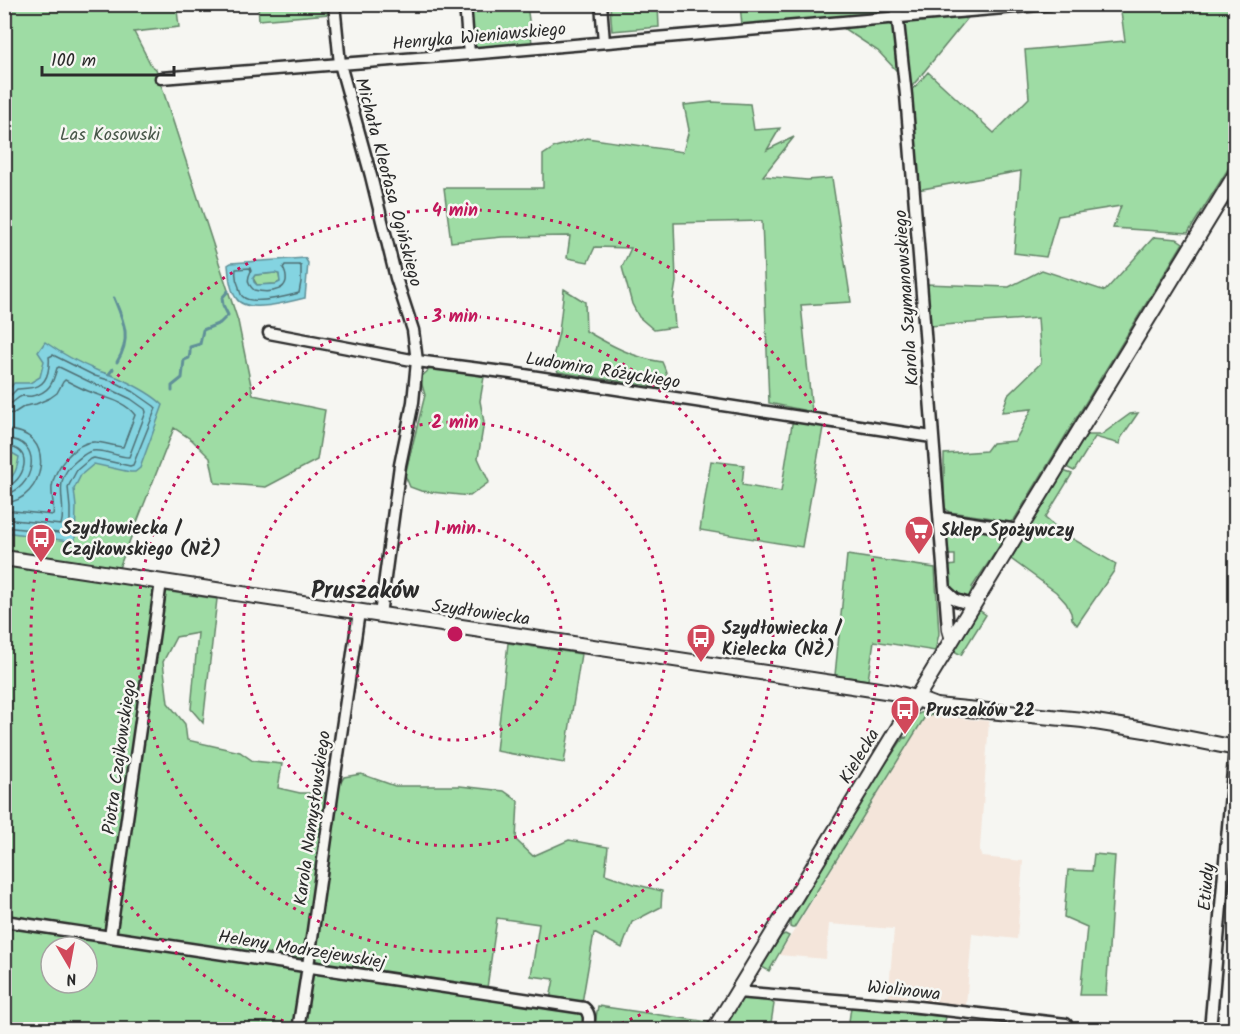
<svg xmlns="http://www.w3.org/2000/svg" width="1240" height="1034" font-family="Kalam,sans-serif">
	<rect width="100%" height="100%" fill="#f6f6f2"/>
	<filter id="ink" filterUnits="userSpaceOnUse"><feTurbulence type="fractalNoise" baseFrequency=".0167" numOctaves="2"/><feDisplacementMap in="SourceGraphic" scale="12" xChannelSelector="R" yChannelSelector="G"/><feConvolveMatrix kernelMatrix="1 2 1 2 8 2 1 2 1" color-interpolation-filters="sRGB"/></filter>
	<g filter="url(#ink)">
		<path fill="#f4e5da" d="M926 715 989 721 980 848V853L982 857 1023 861 1017 939 972 934 966 1005 958 1004 952 1006 922 1003 924 999 908 995 903 1000 888 1001 894 929 829 924 826 959 779 955Z"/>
		<path fill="#9edca4" stroke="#648468" stroke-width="1.5" fill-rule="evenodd" d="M893 4 892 11 886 15 742 25 740 5Z
			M5 5H159L177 10 179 27 134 32 151 65 156 69 238 321 253 395 325 410 317 460 266 487 215 483 210 458 192 440 174 428 117 573 159 579 105 938 300 968 301 973 293 1029H5ZM51 947H87V983H51Z
			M258 5H328L329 14 259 20Z
			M469 5H527L532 43 472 48Z
			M610 5H658L659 27 612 31Z
			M903 5H1016L913 14 904 9Z
			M1120 5H1235V158L1188 233 1113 228 1121 206 1058 216 1046 257 1014 253 1021 171 917 190 909 94 928 72 994 133 1029 98 1025 50 1125 41Z
			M971 14 909 90 903 30 905 24 912 20Z
			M889 22 894 25 900 68 896 70 878 51 840 26Z
			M712 102 750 104 754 130 780 128 767 150 794 137 763 176 807 180 832 178 851 302 801 305 812 412 769 403 762 221 674 223 676 282 673 300 675 327 654 330 639 317 632 304 622 267 631 248 595 247 588 262 567 258 570 236 502 237 451 242 444 188H543V155L555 147 587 138 683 152 689 130 684 105Z
			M1154 237 1177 239 1183 243 1014 520 1008 523 993 521 992 518 949 512 944 507V454L986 451 992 443 1015 441 1032 409 1002 412 1008 395 1041 363 1038 318 930 326 926 284 1009 287 1042 270 1105 291Z
			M275 273 279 274 280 282 276 284 257 285 253 278 255 275Z
			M564 289 585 302 586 331C610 345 634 358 662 362 667 373 669 378 663 388L558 372 553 357 559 332Z
			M431 368 475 374 484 377 480 401 484 422 478 458 489 482 470 496 421 491 410 487 405 475 425 395 420 378Z
			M1138 413 1121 438 1120 444 1095 437 1074 471 1068 468 1067 463 1085 435H1101L1130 414Z
			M793 418 824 422 802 547 700 530 711 461 744 465 742 485 781 492Z
			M1063 471 1072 474 1045 518 1066 535 1116 564 1114 571 1077 625 1072 619 1071 613 1066 603 1056 592 1011 559Z
			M956 527 1002 533 1005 538 972 587V589L967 600 952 592 949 566 955 565V555H948L946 535 949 529Z
			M847 555 935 568 939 634 935 651 874 641 868 680 835 675Z
			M164 591 217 599 203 723 191 709 198 633 176 637 163 662 168 703 185 724 187 740 240 752 253 761 282 764 278 788 300 793H328L305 962 114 934Z
			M979 610 986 615 961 655 954 651Z
			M508 643 581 654 564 763 496 751Z
			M925 711 941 716 926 715 794 928H792L790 927V922L873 782 904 737 906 738 909 732 908 731 916 715Z
			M361 774 395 786H460L504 791 518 801 516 840 533 856 569 840 608 847 605 874 634 884 662 891 661 907 632 922 622 948 594 933 582 1003 550 999 554 979 531 976 539 924 497 918 487 988 312 963 335 792 344 777Z
			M1094 854 1115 856 1106 995H1080L1087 927 1064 917 1068 870 1092 871Z
			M785 934 789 936 769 971 762 967 781 936Z
			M311 972 577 1011 585 1019 584 1030H301Z
			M750 996 766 998 774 1004 770 1029 723 1030 741 1000Z
			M598 1006 709 1022 704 1029H594Z
			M851 1007 946 1017 943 1029H848Z"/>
		<path fill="#84d4e1" stroke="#609098" stroke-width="1.5" fill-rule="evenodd" d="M305 258 308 263 305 298C290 301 246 315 236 298 230 289 229 276 228 265L231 263ZM275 273 279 274 280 282 276 284 257 285 254 282 253 278 255 275Z
			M45 342C61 353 79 363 96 370 103 373 111 374 119 378 132 384 153 395 163 405L140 468 135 472H130L94 464 81 475 74 489 76 507 75 542 5 532V482C15 476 17 469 19 457L12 453 5 454V394L14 383H30L40 377 44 361 38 352Z"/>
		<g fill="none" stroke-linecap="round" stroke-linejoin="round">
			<path stroke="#4f6f74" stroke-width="1.5" d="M285 265H299L301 266V282L299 293C288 296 251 306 242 296 241 295 239 289 239 287 236 281 235 275 236 269L250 268 251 271C247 279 247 284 254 290 270 294 295 291 283 268Z
				M4 398 10 396 17 389C32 388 44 389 48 372 49 366 50 362 49 357L53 355 95 376 115 382 134 392 154 406 156 408 133 465 130 466 94 458 90 459 77 470 68 487 70 508V532L68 534 4 527
				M4 405C15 404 14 399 22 396 25 395 28 397 32 396 49 393 53 383 57 368L59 367 92 383 112 390 131 399 145 409 146 412 129 457C117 457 104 449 92 451 86 452 81 457 76 461 50 482 68 501 61 525L4 519
				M4 414 14 413 25 406 36 404 50 398 57 393 63 382 65 380C73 384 80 388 88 391 104 398 124 400 135 415L123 447C114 447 105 442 95 442 75 441 54 469 52 487 51 496 55 506 53 515L4 510
				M4 430C60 429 45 502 4 503
				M4 439C47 438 33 493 4 494
				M4 447C36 445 25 484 4 487"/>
			<path stroke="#609098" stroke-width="3" d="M114 298C124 322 132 338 117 362
				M109 374 113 369
				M172 391V386L182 378 184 360 189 358 190 353V347L200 344 203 330 220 323 228 315 223 305 222 298 228 291"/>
			<g stroke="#2b2b2b" stroke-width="15">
				<path id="street" d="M334 4 340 64 371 176 396 278 413 330 417 361 413 402 400 465 380 615
					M465 4 469 54
					M601 4 604 42
					M896 4 906 95 919 256 948 630 951 640
					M161 78 469 54 1051 4
					M269 333 417 361 511 373 932 437
					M940 518 1018 530
					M945 590 956 600 972 605
					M4 921 584 1008C591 1014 589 1021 588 1030
					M110 937 161 582
					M737 992 910 1006 1066 1024
					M298 1030 308 966 333 789 359 612
					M1210 1030 1235 748"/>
			</g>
			<g stroke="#2b2b2b" stroke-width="18">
				<path id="secondary" d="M4 558 892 692 915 698 936 706 1083 720 1145 730 1236 748
					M714 1030 1236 174"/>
			</g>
			<use href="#street" stroke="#f6f6f2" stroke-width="10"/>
			<use href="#secondary" stroke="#f6f6f2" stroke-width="14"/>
		</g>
	</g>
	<g fill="none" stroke="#c2185b" stroke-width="3" stroke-dasharray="3 6">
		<circle cx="455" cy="634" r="106"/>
		<circle cx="455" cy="634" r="212"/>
		<circle cx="455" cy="634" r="318"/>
		<path d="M300 1028A424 424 0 1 1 610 1028"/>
	</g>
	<defs>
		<g id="supermarket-pin" transform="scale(1.5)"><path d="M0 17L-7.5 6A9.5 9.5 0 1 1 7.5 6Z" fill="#d1495b" stroke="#f6f6f2"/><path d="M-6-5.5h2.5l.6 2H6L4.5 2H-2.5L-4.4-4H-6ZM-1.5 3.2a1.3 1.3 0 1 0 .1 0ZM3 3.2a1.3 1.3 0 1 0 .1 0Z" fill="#fff"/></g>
		<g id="bus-pin" transform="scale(1.5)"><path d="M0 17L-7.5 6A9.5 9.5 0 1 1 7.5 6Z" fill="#d1495b" stroke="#f6f6f2"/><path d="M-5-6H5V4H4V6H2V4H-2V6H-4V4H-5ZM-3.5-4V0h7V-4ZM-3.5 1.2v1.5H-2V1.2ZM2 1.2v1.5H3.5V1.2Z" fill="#fff"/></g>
	</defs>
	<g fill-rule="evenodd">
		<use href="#supermarket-pin" x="919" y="530"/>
		<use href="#bus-pin" x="41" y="538"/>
		<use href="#bus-pin" x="701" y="638"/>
		<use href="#bus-pin" x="905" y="710"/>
	</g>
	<g text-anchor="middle" stroke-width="5" stroke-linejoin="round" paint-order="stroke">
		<g font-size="18" fill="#2b2b2b" stroke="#f6f6f2">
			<text transform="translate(479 36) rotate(-5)" y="6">Henryka Wieniawskiego</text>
			<text transform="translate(389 182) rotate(75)" y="6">Michała Kleofasa Ogińskiego</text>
			<text transform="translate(906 298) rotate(-94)" y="6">Karola Szymanowskiego</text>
			<text transform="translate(603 370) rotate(9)" y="6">Ludomira Różyckiego</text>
			<text transform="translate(481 612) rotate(8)" y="6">Szydłowiecka</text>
			<text transform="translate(859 756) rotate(-59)" y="6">Kielecka</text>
			<text transform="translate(119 757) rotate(-82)" y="6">Piotra Czajkowskiego</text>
			<text transform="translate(312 818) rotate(-82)" y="6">Karola Namysłowskiego</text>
			<text transform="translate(1206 887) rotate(-85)" y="6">Etiudy</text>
			<text transform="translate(302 949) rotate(9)" y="6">Heleny Modrzejewskiej</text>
			<text transform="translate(904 990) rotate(6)" y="6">Wiolinowa</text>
		</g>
		<g font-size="18" fill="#485749" stroke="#f6f6f2">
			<text x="110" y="140">Las Kosowski</text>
		</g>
		<g font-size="18" font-weight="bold" fill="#2b2b2b" stroke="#f6f6f2" text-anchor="start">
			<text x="62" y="534">Szydłowiecka /<tspan x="62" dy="21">Czajkowskiego (NŻ)</tspan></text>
			<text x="940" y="536">Sklep Spożywczy</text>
			<text x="722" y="634">Szydłowiecka /<tspan x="722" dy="21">Kielecka (NŻ)</tspan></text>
			<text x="926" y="716">Pruszaków 22</text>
		</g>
		<g font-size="24" font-weight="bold" fill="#2b2b2b" stroke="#f6f6f2">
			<text x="365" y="598">Pruszaków</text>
		</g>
	</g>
	<circle cx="455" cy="634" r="9" fill="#c2185b" stroke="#f6f6f2" stroke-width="3"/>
	<g font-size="18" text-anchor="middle" font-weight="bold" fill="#c2185b" stroke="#f6f6f2" stroke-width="5" stroke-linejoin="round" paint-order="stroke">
		<text x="455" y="216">4 min</text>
		<text x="455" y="322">3 min</text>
		<text x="455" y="428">2 min</text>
		<text x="455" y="534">1 min</text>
	</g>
	<rect width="1240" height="1034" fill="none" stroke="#f6f6f2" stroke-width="24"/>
	<rect x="12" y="12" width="1216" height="1010" fill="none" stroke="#2b2b2b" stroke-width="2" filter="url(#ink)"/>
	<g transform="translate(69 965) rotate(170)"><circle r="28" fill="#f6f6f2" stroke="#a5a5a2" stroke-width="1.5"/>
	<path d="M0-4.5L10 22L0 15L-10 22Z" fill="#d1495b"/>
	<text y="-9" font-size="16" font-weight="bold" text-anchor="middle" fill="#2b2b2b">N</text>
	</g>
	<path d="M42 66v9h132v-9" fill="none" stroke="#2b2b2b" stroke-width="3"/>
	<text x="51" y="66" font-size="18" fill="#2b2b2b" stroke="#f6f6f2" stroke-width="4.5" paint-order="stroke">100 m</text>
</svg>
